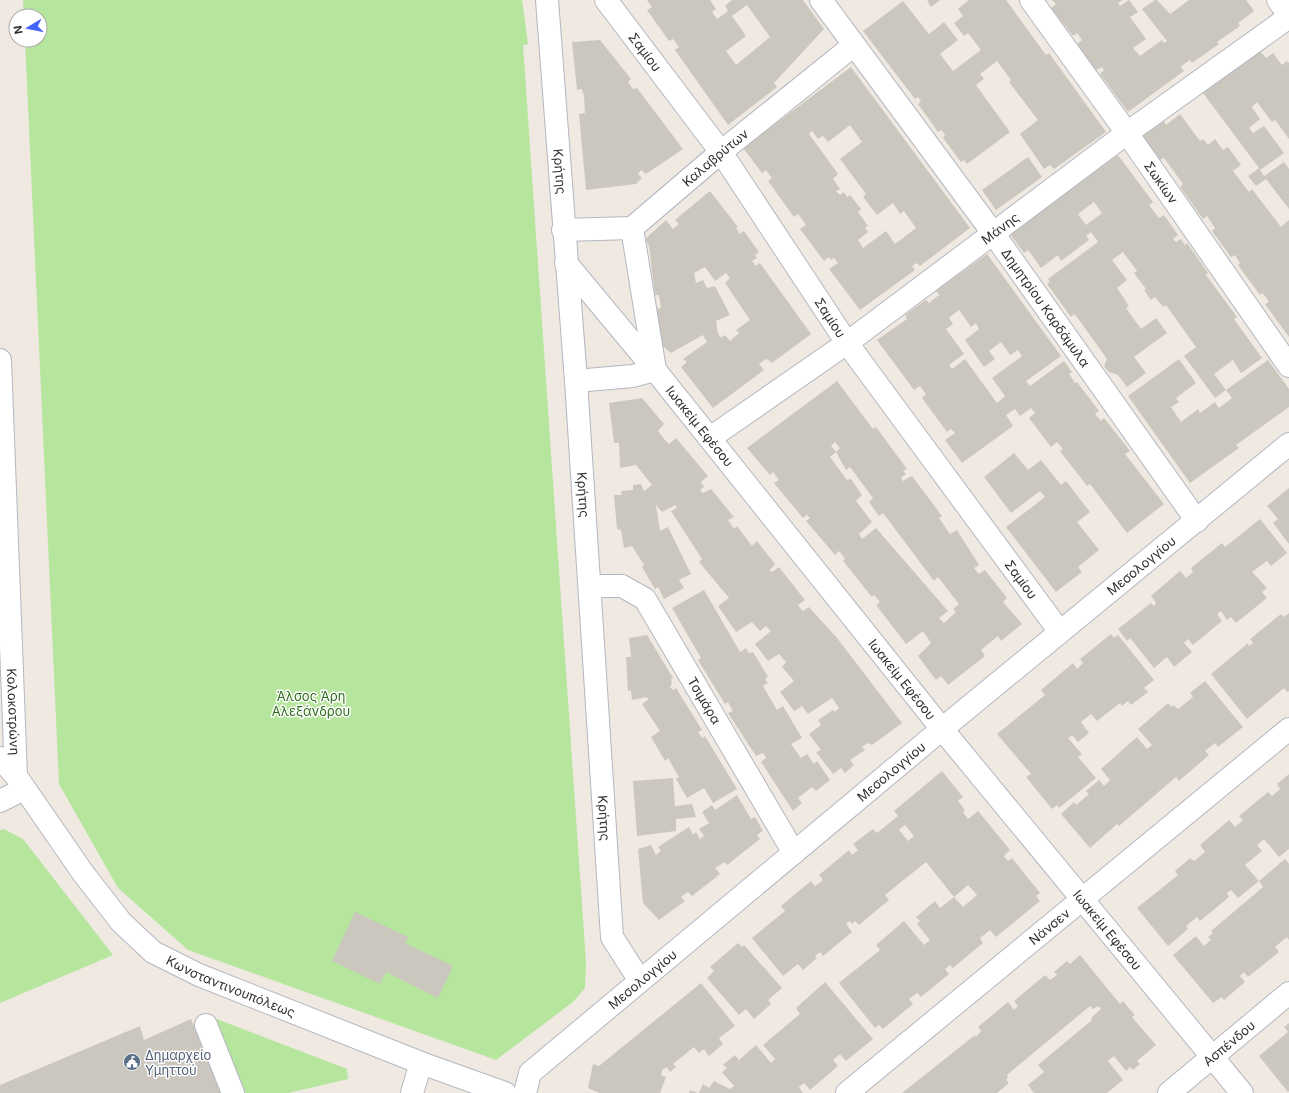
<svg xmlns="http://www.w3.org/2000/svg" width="1289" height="1093" font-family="Inter,sans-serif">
	<rect width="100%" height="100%" fill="#efe9e1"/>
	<path fill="#b6e59e" d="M23 0H522L528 44 523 45 586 963 585 988 573 1002 496 1060 188 950 118 888 59 784 25 40H40V16H24Z
		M4 829 23 839 113 955 0 1003V830Z
		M214 1018 347 1069 348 1079 288 1093H244Z"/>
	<path fill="#cbc7bf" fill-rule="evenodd" d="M647 0H710L716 9 712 12 717 19 728 11 725 6 732 0H803L824 29 774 83 777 87 728 125 675 50 679 47 673 39 669 41 647 10 652 7ZM747 5 770 37 736 65 726 51 746 36 732 16Z
		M927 0H940L931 7Z
		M969 0H1006L1046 55 1049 53 1106 132 1054 169 1050 165 1044 169 1020 134 1038 120 1009 82 1011 80 997 61 980 74 984 79 976 85 1010 132 967 164 964 160 961 162 943 138 945 135 943 132 941 130 938 132 918 104 921 101 918 97 915 99 863 31 903 1 929 34 944 22 958 40 940 54 953 71 981 50 968 33 964 36 954 23 963 16 958 9Z
		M1052 0H1123L1118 3 1120 6 1129 0 1138 12 1130 17 1146 39 1133 48 1140 56 1162 40 1164 43 1167 41 1142 9 1155 0H1157L1170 14 1189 0H1246L1254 11 1238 23 1240 26 1217 42 1219 44 1192 63 1190 60 1184 64 1181 67 1184 71 1128 112 1100 74 1104 70 1102 67 1096 70 1077 44 1082 40 1080 37 1077 33 1073 36 1051 8 1056 4Z
		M600 40 631 79 628 82 633 89 637 88 683 149 646 174 641 170 638 174 642 178 636 184 586 190 579 114 585 113 584 96 582 89 577 90 572 42Z
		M1260 51 1266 58 1273 53 1282 65 1287 61 1289 63V139L1275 120 1272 122 1257 102 1252 107 1260 119 1249 128 1253 133 1264 126 1284 153 1260 170 1264 176 1284 162 1289 169V209L1266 179 1256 186 1248 176 1259 168 1203 93Z
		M851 67 970 228 920 266 917 263 912 266 915 270 860 310 829 269 838 263 834 258 831 260 829 257 824 261 800 229 806 225 801 218 798 214 794 217 768 181 772 178 768 173 766 170 762 173 743 148ZM850 125 862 142 840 159 866 194 863 197 877 215 893 203 900 214 904 211 916 228 895 244 886 231 863 248 858 240 868 232 865 228 868 226 858 212 861 209 850 195 847 197 844 192 840 195 836 191 840 189 833 179 838 174 809 134 812 131 818 139 823 136 828 142Z
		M1180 114 1200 141 1203 139 1208 145 1215 139 1223 150 1228 147 1241 165 1233 171 1249 192 1252 189 1281 227 1289 220V337L1265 304 1269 302 1266 297 1262 293 1260 295 1238 265 1240 263 1235 255 1231 257 1212 231 1215 228 1207 216 1203 219 1180 187 1183 184 1164 158 1160 160 1143 136 1164 121 1166 125Z
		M1118 155 1153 202 1149 205 1159 218 1164 215 1178 235 1173 239 1176 242 1181 239 1185 245 1187 243 1208 273 1206 275 1237 317 1234 319 1262 358 1241 373 1233 360 1214 374 1226 390 1215 398 1184 356 1196 347 1166 305 1163 307 1155 297 1151 300 1144 290 1146 289 1134 273 1137 271 1123 252 1112 260 1127 280 1117 288 1129 306 1126 308 1141 329 1156 318 1167 333 1134 357 1146 373 1127 387 1118 375 1109 372 1104 366 1107 359 1077 317 1074 314 1071 317 1047 284 1050 282 1048 279 1098 242 1091 232 1086 236 1089 240 1061 261 1058 255 1041 268 1028 250 1024 253 1010 234ZM1094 202 1102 213 1086 225 1078 214Z
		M1028 157 1042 177 996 210 982 190Z
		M710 191 738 227 736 228 740 234 744 231 759 252 755 255 757 258 752 261 756 266 760 263 811 334 772 363 767 359 763 361 759 364 764 370 713 408 681 367 687 362 683 359 707 342 703 335 671 353 659 343 657 309 661 308 659 295H655L649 246 645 239 666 220 673 229 679 224 675 220ZM705 267 715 281 726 273 730 278 725 283 750 320 736 330 739 333 730 341 725 335 721 338 718 334 716 321 730 315 715 286 707 288 703 280 696 283 694 273Z
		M987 254 1061 356 1026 381 1030 386 1064 361 1072 372 1069 374 1072 378 1075 383 1077 382 1099 411 1095 414 1101 421 1104 418 1130 451 1125 454 1164 504 1127 533 1090 484 1087 486 1060 451 1063 449 1057 442 1051 447 1029 418 1035 413 1031 408 1020 416 1015 409 1006 415 1013 426 962 463 945 440 955 433 951 429 947 432 922 398 926 394 920 386 914 390 877 340 907 319 905 315 926 300 929 303 939 295 936 291ZM959 310 971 327 976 323 979 329 965 340 984 367 995 359 989 351 1001 342 1010 355 1018 350 1022 356 992 378 1005 396 997 403 965 359 952 369 949 365 964 354 946 329 953 324 949 318Z
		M1179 359 1196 383 1176 398 1179 402 1171 407 1181 422 1198 409 1200 413 1215 402 1219 408 1232 398 1226 390 1268 360 1289 389V407L1236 445 1239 448 1190 483 1128 396Z
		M837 381 873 429 876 427 907 469 903 471 906 474 901 478 903 481 912 476 942 516 939 518 950 534 957 530 979 565 974 568 978 573 979 574 985 570 1007 598 1003 602 1022 624 1001 641 998 636 981 650 985 656 948 685 941 676 936 680 918 656 931 643 923 631 906 644 876 605 880 602 874 595 872 597 843 561 845 559 843 556 839 551 835 555 806 521 810 518 807 515 803 518 774 483 779 480 773 472 770 475 747 448ZM835 442 840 448 836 452 831 446ZM836 452 846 470 850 467 873 498 869 502 879 516 883 513 934 581 938 577 959 604 953 609 956 612 944 623 939 618 948 611 876 528 862 539 859 534 872 522 856 501 862 495 851 479 847 480 830 457Z
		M642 398 664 424 658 431 665 440 669 444 676 438 708 476 701 482 704 487 700 490 703 493 711 489 734 517 728 520 734 529 737 526 752 546 757 541 775 564 770 570 772 572 779 567 805 600 798 605 800 608 803 611 809 607 837 638 902 723 872 745 868 743 862 747 865 750 850 760 854 765 845 773 841 768 833 774 816 752 821 750 809 734 821 725 818 720 833 710 835 712 839 708 832 698 808 714 802 706 794 711 780 692 794 681 782 667 786 662 779 654 768 661 755 644 771 631 766 626 760 631 752 622 736 632 718 606 729 598 699 562 702 559 671 511 677 508 675 505 662 512 656 505 660 531 668 527 691 574 679 580 684 588 664 599 658 587 655 589 642 567 644 565 632 546 624 548 621 530 617 529 614 495H622L621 491 633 490V485L641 484 644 491 652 485 636 465 620 468 619 443H614L609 403Z
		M1014 453 1028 470 1041 460 1061 485 1066 481 1090 512 1077 522 1099 550 1078 567 1082 572 1056 592 1006 527 1045 497 1040 491 1011 513 984 477Z
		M1289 488V544L1273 523 1278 519 1267 506Z
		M1260 519 1287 553 1271 566 1267 561 1252 572 1267 588 1262 592 1267 598 1236 623 1231 617 1227 620 1221 611 1217 614 1222 621 1193 645 1188 639 1184 643 1192 652 1174 667 1167 657 1154 668 1130 638 1127 641 1118 629 1151 603 1154 606 1156 603 1151 596 1180 571 1186 578 1193 572 1191 568 1222 543 1225 547Z
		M704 590 740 652 746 648 749 653 753 652 768 677 765 679 768 683 763 686 777 710 783 706 802 738 791 744 801 758 807 754 814 764 817 761 830 780 816 791 812 787 798 798 802 803 793 811 761 762 766 758 763 753 756 756 728 713 733 711 730 706 728 702 725 704 698 660 701 658 672 608Z
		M1289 613V691L1287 692 1284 688 1247 719 1211 674 1248 643 1249 646 1253 643 1250 639 1281 614 1284 617Z
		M1111 634 1114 638 1118 635 1154 680 1144 688 1148 692 1131 705 1128 701 1122 706 1120 703 1097 721 1091 714 1081 722 1089 733 1078 742 1072 735 1068 738 1082 754 1078 757 1096 778 1059 808 1057 805 1052 809 1026 777 1031 774 997 734 1045 695 1041 690 1073 663 1077 669 1083 663 1080 659Z
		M647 635 673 678 671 679 672 683 670 687 673 690 676 688 702 730 698 732 702 738 705 736 737 789 713 803 704 788 687 798 676 779 679 777 668 758 665 761 651 737 660 731 642 704 648 700 647 697 632 700 631 691H628L626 657H631L629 638Z
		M1205 681 1243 727 1218 747 1215 743 1205 751 1209 755 1179 781 1176 777 1119 826 1117 824 1090 848 1061 814 1074 802 1076 805 1089 794 1086 791 1099 780 1104 786 1110 780 1101 769 1137 737 1147 749 1152 745 1138 729 1168 703 1171 707 1173 705 1178 709 1193 697 1190 693Z
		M942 771 963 797 958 801 965 810 963 812 968 819 978 811 1010 850 1004 856 1008 861 1012 858 1040 893 1036 896 1040 901 996 937 990 930 980 938 983 943 953 968 950 965 945 969 949 974 921 997 917 993 909 999 913 1004 883 1029 879 1025 875 1028 839 983 880 950 876 945 904 921 924 945 930 940 917 924 920 921 916 917 935 901 940 908 954 897 963 907 977 895 968 885 954 897 926 862 885 895 889 900 859 925 855 921 852 924 850 921 846 924 852 932 823 956 820 952 815 956 817 958 803 970 798 964 783 976 752 938 785 911 781 906 811 881 815 886 823 880 819 875 849 850 852 855 858 850 853 844 873 829 877 833 898 816 894 811ZM905 825 914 836 908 841 899 830Z
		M1289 774V849L1279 857 1264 839 1257 845 1262 851 1245 865 1259 881 1238 898 1231 890 1227 893 1229 897 1200 921 1197 917 1186 926 1188 929 1168 946 1137 908 1178 875 1175 871 1190 858 1194 861 1205 852 1200 845 1229 820 1235 827 1243 820 1239 816 1268 792 1272 796 1280 789 1277 784Z
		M673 778 675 806 692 804 696 817 676 819V831L637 836 633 781Z
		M737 795 751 819 755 817 763 831 757 835 760 839 727 865 725 862 715 868 720 874 692 896 688 892 681 897 685 901 659 920 643 903 638 849 651 845 656 855 661 851 658 847 689 827 693 835 696 832 700 839 704 836 699 829 709 823 702 812 712 805 715 810Z
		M1285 859 1289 864V940L1287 937 1275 947 1279 952 1248 977 1244 972 1240 976 1245 982 1224 1000 1222 997 1213 1003 1173 955 1196 936 1204 946 1211 940 1208 937 1213 933 1211 931 1263 887 1259 881Z
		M355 912 408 937 405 943 453 966 438 998 386 972 380 984 332 961Z
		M738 943 742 947 744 945 782 988 768 1000 771 1004 754 1019 746 1009 739 1015 707 978 714 971 710 967Z
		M1080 955 1120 1004 1123 1001 1135 1015 1132 1017 1156 1045 1137 1061 1140 1064 1133 1070 1130 1067 1126 1071 1114 1056 1108 1061 1123 1080 1107 1093H1034L1028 1085 1044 1072 1038 1065 1092 1020 1091 1018 1101 1009 1098 1006 1093 1009 1090 1006 1007 1075 1008 1077 1006 1080 1009 1083 997 1093H902L975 1035 976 1037 981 1031 978 1027 1008 1002 1014 1010 1018 1006 1014 1001 1045 975 1050 980 1057 975 1054 972 1067 961 1070 964Z
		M825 982 873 1039 846 1061 840 1054 833 1060 838 1066 810 1090 804 1083 799 1087 803 1093H699L703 1084 709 1088 714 1081 730 1089 734 1086 722 1072 727 1068 723 1065 735 1055 739 1060 756 1045 771 1063 775 1059 763 1045 800 1014 796 1008Z
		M701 983 735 1026 719 1038 723 1044 709 1056 704 1049 699 1053 694 1047 673 1064 676 1067 670 1072 667 1067 662 1070 661 1075 666 1077 660 1093H599L588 1088 593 1064 599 1066Z
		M191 1019 223 1093H0V1085L140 1026 144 1040Z
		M1289 1023V1091L1288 1092 1259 1056 1288 1032 1284 1027Z
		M690 1090 698 1093H689Z"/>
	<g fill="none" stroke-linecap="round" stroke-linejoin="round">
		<g stroke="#b4b7c1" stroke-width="24">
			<g id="street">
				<path id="s1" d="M547 0 576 381 612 937 640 981"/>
				<path id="s2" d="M606 0 721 152 847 343 1060 632"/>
				<path id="s3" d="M821 0 993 233 1197 521"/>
				<path id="s4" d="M1031 0 1127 133 1289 366"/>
				<path d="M1278 0 1289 15"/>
				<path id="s5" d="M563 230 632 228 721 152 854 45"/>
				<path id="s6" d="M566 263 655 370 942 729 1242 1093"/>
				<path id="s7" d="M0 360 16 776"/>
				<path d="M576 381 633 376 655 370 632 228"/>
				<path id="s8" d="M710 438 847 343 1127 133 1289 17"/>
				<path id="s9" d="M590 586H622L645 599 794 853"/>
				<path d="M0 801 24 789"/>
				<path d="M206 1025 233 1093"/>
				<path d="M412 1093 421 1063"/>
				<path id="s10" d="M525 1093 530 1073 942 729 1289 444"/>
				<path id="s11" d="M847 1093 1289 729"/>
				<path id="s12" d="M1169 1093 1289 993"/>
			</g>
		</g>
		<g stroke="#b4b7c1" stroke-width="24">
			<g id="secondary">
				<path id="s13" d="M0 758 16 776 83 873 121 922 153 952 199 975 421 1063 505 1093"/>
			</g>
		</g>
		<use href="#street" stroke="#fff" stroke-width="22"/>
		<use href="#secondary" stroke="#fff" stroke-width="22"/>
	</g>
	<defs>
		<g id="civic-disc" transform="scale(0.9)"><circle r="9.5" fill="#5c6f8a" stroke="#fff"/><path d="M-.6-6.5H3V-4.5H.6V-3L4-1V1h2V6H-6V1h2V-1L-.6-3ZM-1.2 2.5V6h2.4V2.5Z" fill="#fff"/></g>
	</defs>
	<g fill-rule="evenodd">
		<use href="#civic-disc" x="132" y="1062"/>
	</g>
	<g text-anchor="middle" stroke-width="3" stroke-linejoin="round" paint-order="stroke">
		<g font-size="13" fill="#2e2e2e" stroke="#fff">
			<text dy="5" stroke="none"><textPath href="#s2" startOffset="65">Σαμίου</textPath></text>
			<text dy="5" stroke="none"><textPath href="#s5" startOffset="178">Καλαβρύτων</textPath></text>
			<text dy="5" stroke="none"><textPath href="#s1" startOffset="172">Κρήτης</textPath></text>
			<text dy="5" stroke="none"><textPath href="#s4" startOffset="224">Σωκίων</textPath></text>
			<text dy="5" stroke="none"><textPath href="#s8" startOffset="358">Μάνης</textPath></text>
			<text dy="5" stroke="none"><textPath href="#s3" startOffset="381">Δημητρίου Καρδάμυλα</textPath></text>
			<text dy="5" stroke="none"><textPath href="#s2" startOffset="389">Σαμίου</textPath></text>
			<text dy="5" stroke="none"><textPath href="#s6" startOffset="211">Ιωακείμ Εφέσου</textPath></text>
			<text dy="5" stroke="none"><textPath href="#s1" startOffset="496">Κρήτης</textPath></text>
			<text dy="5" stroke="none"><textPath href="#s10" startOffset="815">Μεσολογγίου</textPath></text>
			<text dy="5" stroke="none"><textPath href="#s2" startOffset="713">Σαμίου</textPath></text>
			<text dy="5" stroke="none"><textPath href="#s6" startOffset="535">Ιωακείμ Εφέσου</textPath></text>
			<text dy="5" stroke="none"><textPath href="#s9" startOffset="176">Τσιμάρα</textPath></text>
			<text dy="5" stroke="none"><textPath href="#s7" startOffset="352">Κολοκοτρώνη</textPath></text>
			<text dy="5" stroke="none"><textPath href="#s10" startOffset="491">Μεσολογγίου</textPath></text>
			<text dy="5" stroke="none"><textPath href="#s1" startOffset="820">Κρήτης</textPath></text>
			<text dy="5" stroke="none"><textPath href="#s11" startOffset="262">Νάνσεν</textPath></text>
			<text dy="5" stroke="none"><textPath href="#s6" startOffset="859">Ιωακείμ Εφέσου</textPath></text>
			<text dy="5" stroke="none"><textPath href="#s10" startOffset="167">Μεσολογγίου</textPath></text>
			<text dy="5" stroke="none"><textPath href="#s13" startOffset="333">Κωνσταντινουπόλεως</textPath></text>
			<text dy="5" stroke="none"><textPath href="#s12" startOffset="78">Ασπένδου</textPath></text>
		</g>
		<g font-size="13" fill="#2c6e1b" stroke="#fff">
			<text x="311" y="701">Άλσος Άρη<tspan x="311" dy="15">Αλεξάνδρου</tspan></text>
		</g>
		<g font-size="13" fill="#4e5e75" stroke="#fff" text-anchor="start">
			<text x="145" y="1060">Δημαρχείο<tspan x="145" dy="15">Υμηττού</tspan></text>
		</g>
	</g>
	<g transform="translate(28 28) rotate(260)"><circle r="19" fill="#ffffff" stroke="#ababab"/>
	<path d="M0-3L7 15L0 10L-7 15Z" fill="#4264fb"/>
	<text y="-6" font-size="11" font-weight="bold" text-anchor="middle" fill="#2e2e2e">N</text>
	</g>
</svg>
